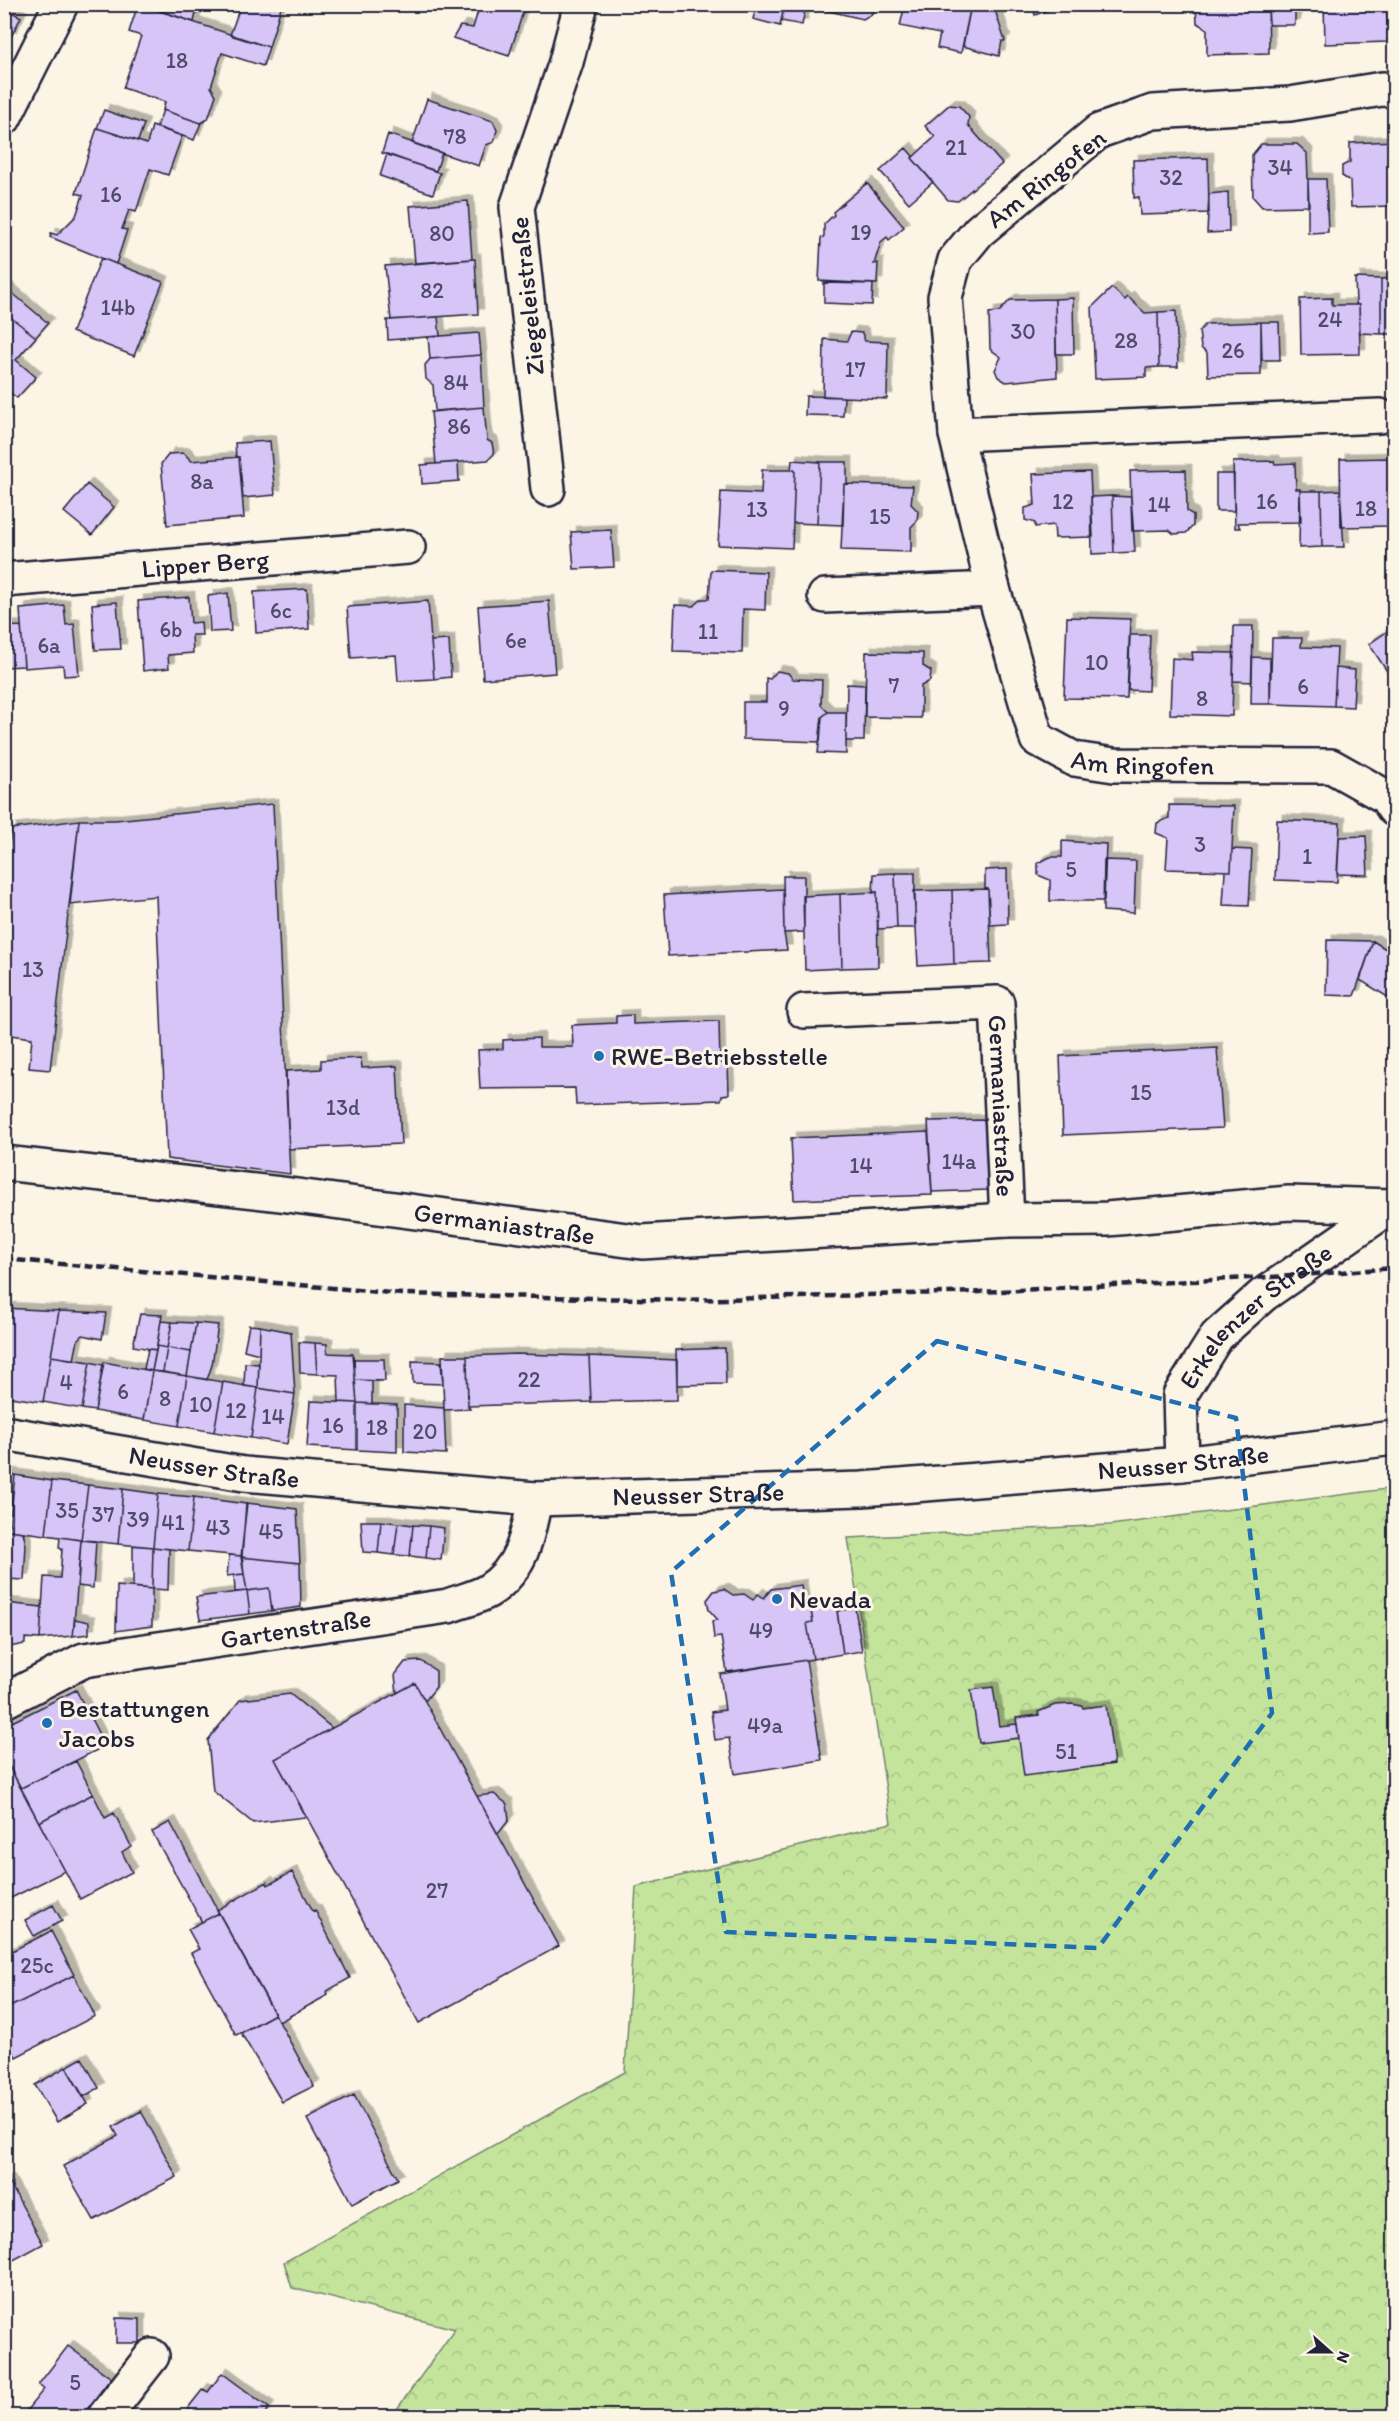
<svg xmlns="http://www.w3.org/2000/svg" width="1399" height="2421" font-family="Itim,sans-serif">
	<defs>
		<pattern id="forest-crowns" width="20" height="18" patternUnits="userSpaceOnUse" patternTransform="scale(1.5)"><rect width="20" height="18" fill="#c4e49c"/><path d="M2 6a3 3 0 1 1 6 0M12 15a3 3 0 1 1 6 0" fill="none" stroke="#a8c387"/></pattern>
		<filter id="shadow"><feDropShadow dx="5.5" dy="-5.5" stdDeviation="0" flood-color="#0004"/></filter>
	</defs>
	<rect width="100%" height="100%" fill="#fcf5e5"/>
	<filter id="ink" filterUnits="userSpaceOnUse"><feTurbulence type="fractalNoise" baseFrequency=".0167" numOctaves="2"/><feDisplacementMap in="SourceGraphic" scale="12" xChannelSelector="R" yChannelSelector="G"/><feConvolveMatrix kernelMatrix="1 2 1 2 8 2 1 2 1" color-interpolation-filters="sRGB"/></filter>
	<g filter="url(#ink)">
		<path fill="url(#forest-crowns)" stroke="#73836c" stroke-width="1.5" d="M1394 1488V2416H392L455 2329 292 2288 284 2262 625 2072 636 1887 891 1823 848 1538 1110 1525Z"/>
		<path fill="#d6c5f6" stroke="#22223b" stroke-width="1.5" filter="url(#shadow)" d="M138 4 269 47 263 66 222 53 211 87 216 95 208 119 201 123 163 110 165 102 123 88 141 36 129 32Z
			M140 4H198L194 22Z
			M241 4H282L269 47 230 35Z
			M480 4H530L529 10 523 12 509 56 453 38 460 26 473 28Z
			M757 4H785L780 26 753 19Z
			M785 4 806 6 802 25 781 21Z
			M874 4 872 14 863 19 803 5Z
			M905 4 971 5 961 53 937 48 940 34 900 26Z
			M993 4 1005 41H1002L999 56 963 46 971 5Z
			M1032 4H1056L1057 7 1035 15Z
			M1199 4H1268L1269 53 1207 55V29L1197 23 1196 6Z
			M1268 4H1295V25H1269Z
			M1324 4H1387L1388 42 1325 44Z
			M4 8 21 17 11 37 4 34Z
			M427 99 493 121 497 130 494 142 486 145 479 166 412 143Z
			M949 105 959 106 969 117 968 125 1002 164 958 201 948 200 912 158 935 137 925 126Z
			M104 110 144 124 138 141 97 128Z
			M163 110 201 123 194 140 157 127Z
			M152 126 182 136 168 175 150 169 136 212 129 210 122 229 127 230 116 264 50 237 51 233 57 235 76 216 83 195 76 193 97 128 147 144Z
			M388 134 442 153 436 171 382 153Z
			M1394 141V206L1351 207 1350 181 1342 176V166L1350 162V143Z
			M1261 144H1297L1307 153 1309 206 1262 207 1253 197 1252 155Z
			M906 148 913 156 912 158 933 182 909 203 880 171Z
			M387 154 440 173 433 194 380 176Z
			M1208 158 1209 213 1140 215 1139 197 1134 198 1133 160Z
			M1308 179H1326L1328 232 1308 233Z
			M867 183 904 227 889 240 887 237 881 242 874 264 878 263 877 284 819 281 821 238 824 237V224L834 215 833 212Z
			M1228 192 1229 232 1207 233 1209 194Z
			M468 201 472 259 415 263 410 206Z
			M101 258 163 282 134 356 72 332Z
			M475 259 478 314 391 320 385 266Z
			M1355 278 1381 279V334L1360 333 1359 305 1356 304Z
			M1394 278V334H1381V279Z
			M824 283 873 284 872 305 824 303Z
			M4 286 48 323 36 337 4 312Z
			M1112 288 1125 300 1128 297 1145 313 1158 312 1159 367 1146 368V377L1095 379 1092 307Z
			M1073 298 1074 354H1056L1055 299Z
			M1332 298V305H1359L1360 354 1301 355 1300 299Z
			M1055 299 1057 377 1006 382 998 377 995 370 1001 357 990 349 989 313 999 312 1010 300Z
			M1176 311 1178 367H1159L1158 312Z
			M4 312 36 337 16 360 36 377 17 398 4 388Z
			M438 317 440 336 388 340 387 320Z
			M1261 322H1279L1280 360H1262Z
			M1261 322V375L1208 376 1207 353 1201 348 1199 331 1206 324Z
			M851 332 862 333 865 341 888 342 887 399 823 396 824 339 847 341Z
			M479 333 481 355 430 359 428 337Z
			M481 355 484 407 435 411 433 385 426 379 425 365 430 359Z
			M806 396 844 397 843 416 805 415Z
			M484 407 487 440 492 443 494 454 488 460 436 464 431 412Z
			M270 441 275 495 243 498 239 457H236L235 443Z
			M184 453 191 461 239 457 244 518 167 525 161 464 169 454Z
			M1390 458 1392 526 1341 527 1340 459Z
			M792 460 820 462 817 524 793 523 795 470H791Z
			M1274 461 1275 464 1295 463 1296 489H1300V491L1301 522 1238 523 1240 528H1235L1233 462Z
			M458 462 459 481 422 484 421 465Z
			M820 462H847V484H844L843 525 817 524Z
			M762 470H795L792 548 718 545 721 492 761 494Z
			M1186 470 1187 511 1193 515V526L1186 533 1174 534 1169 530 1132 531 1130 471Z
			M1090 472 1093 537 1055 538 1054 525 1035 527V523L1025 520V508L1035 505 1033 474Z
			M1216 474H1234V511H1216Z
			M87 484 114 507 92 535 64 512Z
			M844 484 913 486 911 504 918 511 917 521 911 527V552L841 550Z
			M1340 490 1344 547H1322L1321 491Z
			M1300 491H1321L1322 547 1299 548Z
			M1112 496 1114 553 1092 554 1091 497Z
			M1112 496 1131 497 1135 552 1114 553Z
			M611 530 614 567 574 569 571 532Z
			M711 570 766 572 765 610 743 609 742 653 673 651 675 605 694 606 702 599H709Z
			M307 589 309 629 256 633 254 592Z
			M228 593 231 631 210 632 208 596Z
			M189 597 191 623 201 622 202 635H192L193 653 168 655 169 668 143 671 138 601Z
			M428 601 434 679 398 681 396 655 351 658 347 607Z
			M549 601 555 673 483 679 478 606Z
			M117 602 121 649 95 650 92 604Z
			M64 605 66 625 74 624 79 675 64 676 63 665 24 668 20 609Z
			M1067 617 1130 619 1127 699 1064 698Z
			M21 626 24 666 4 667V627Z
			M1234 626H1253L1252 682 1233 681Z
			M1394 627V682L1369 644Z
			M1130 635H1150L1148 691 1128 690Z
			M1272 638H1302L1301 647 1337 648 1334 706 1270 704Z
			M449 640 451 677 434 679 431 641Z
			M866 652 923 653V666L931 671 930 681 921 686V718L865 717Z
			M1192 652 1234 653 1232 716 1170 714 1172 658 1193 660Z
			M1252 657 1270 658V704H1251Z
			M1336 668 1355 670 1353 707 1334 706Z
			M777 671 788 673 793 679 822 680 821 705 828 712 822 717 820 742 743 739V702H766V678L770 679Z
			M847 684 865 685 864 741H846Z
			M828 712H846V754L818 753 822 717Z
			M273 804 290 1174 167 1159 156 896 70 905 79 820H115Z
			M1169 805 1234 806 1231 871 1166 869 1168 838 1156 833 1157 823 1169 818Z
			M79 820 50 1070 29 1068 32 1038 4 1034V883L11 829Z
			M1277 820 1340 823 1337 882 1275 880Z
			M1366 836 1368 875 1337 874 1339 837Z
			M1062 841 1106 844 1104 901H1050V880L1038 875V863L1050 857H1062Z
			M1232 849 1252 850 1249 906 1223 905 1225 871H1231Z
			M1104 860 1136 861 1134 913 1103 911Z
			M1007 869 1008 924 990 925 988 889H985V870Z
			M895 873 897 928 878 929 877 892 873 893 874 874Z
			M895 873H915V928H897Z
			M783 876H804V932L784 933Z
			M783 889 784 933 787 950 668 956 664 895Z
			M988 889 991 963 954 964 952 890Z
			M952 890 954 964 918 966 914 891Z
			M877 892 878 967 842 968 840 894Z
			M840 894 842 968 805 970 803 896Z
			M1327 940 1373 941 1354 996 1326 995Z
			M1373 941 1394 954V1001L1360 980Z
			M633 1015V1024L719 1021 720 1063H728L729 1094 722 1095 721 1100 576 1105 575 1088 480 1089 478 1050 503 1049V1040L539 1038V1047H573L572 1025 616 1023V1016Z
			M1217 1048 1223 1128 1063 1135 1060 1056Z
			M361 1058 362 1068 397 1066 401 1144 289 1149 286 1071 321 1069V1060Z
			M986 1120 988 1190 932 1192 928 1121Z
			M928 1132 932 1195 794 1200 791 1138Z
			M4 1308 59 1311 43 1402 4 1396Z
			M59 1311 106 1313 102 1339 83 1335 78 1340 74 1360 51 1356Z
			M140 1314 162 1315 156 1350 133 1346Z
			M161 1321 172 1322 167 1348 157 1346Z
			M172 1322 196 1323 191 1352 167 1348Z
			M196 1323 218 1325 212 1365 207 1380 187 1376Z
			M249 1325 260 1326 259 1354 244 1350Z
			M260 1326 291 1332 295 1394 258 1388Z
			M299 1342 315 1343 317 1374 300 1373Z
			M315 1343 327 1344V1353L353 1354 357 1403 339 1402 338 1375 317 1374Z
			M157 1346 167 1348 163 1372 152 1371Z
			M167 1348 191 1352 187 1376 163 1372Z
			M725 1348 726 1384 677 1385 676 1350Z
			M148 1349 156 1350 152 1371 144 1369Z
			M516 1354 589 1356 591 1402 468 1406 467 1356Z
			M51 1356 90 1362 82 1409 43 1402Z
			M442 1356H467L468 1406 470 1409 444 1410Z
			M589 1356 677 1360V1400L591 1402Z
			M354 1359H384L385 1381 355 1380Z
			M412 1361 441 1362 443 1384 413 1383Z
			M90 1362 103 1365 95 1411 82 1409Z
			M104 1362 152 1371 144 1420 95 1411Z
			M245 1363 259 1364 258 1388 244 1386Z
			M152 1371 187 1376 179 1426 144 1420Z
			M187 1376 223 1382 214 1432 179 1426Z
			M355 1380 372 1381V1404L357 1403Z
			M223 1382 258 1388 251 1438 214 1432Z
			M258 1388 295 1394 287 1444 251 1438Z
			M310 1401 357 1403V1450L307 1447Z
			M357 1403 397 1405V1452L357 1450Z
			M404 1405 444 1408 446 1454 404 1452Z
			M4 1473 15 1475 9 1530H4Z
			M15 1475 52 1481 46 1535 9 1530Z
			M52 1481 88 1485 81 1540 46 1535Z
			M88 1485 123 1489 118 1544 81 1540Z
			M123 1489 158 1494 153 1547 118 1544Z
			M158 1494 194 1497 188 1551 153 1547Z
			M194 1497 246 1504 242 1556 188 1551Z
			M247 1503 297 1509 300 1563 241 1557Z
			M361 1521H381L378 1553 363 1552Z
			M381 1521 398 1523 394 1555 378 1553Z
			M398 1523 413 1525 410 1556 394 1555Z
			M413 1525 429 1526 426 1558 410 1556Z
			M429 1526 444 1528 441 1560 426 1558Z
			M4 1530H9L5 1593H4Z
			M9 1530 23 1532 26 1545 24 1580 6 1579Z
			M60 1537 81 1540 73 1636 40 1639 44 1577 60 1578 62 1549 59 1548Z
			M81 1540 96 1541 93 1588 78 1586Z
			M133 1545 153 1547 152 1589 133 1587Z
			M153 1547 169 1549 168 1590 152 1589Z
			M229 1555 242 1556 244 1574 227 1576Z
			M241 1557 300 1563 301 1607 272 1611 269 1588 247 1591Z
			M244 1574 247 1591 235 1592 234 1575Z
			M801 1585 804 1606 810 1605 813 1622 807 1623 813 1659 727 1672 721 1637 714 1638 712 1621 718 1620 709 1610 707 1600 714 1591 724 1589 733 1595 744 1594 753 1600 758 1594 764 1598 771 1589Z
			M117 1586 152 1589V1626L116 1631Z
			M269 1588 272 1611 250 1614 247 1591Z
			M247 1591 250 1614 200 1620 196 1597Z
			M836 1602 843 1654 813 1659 807 1623 813 1622 810 1605Z
			M5 1603 42 1607 40 1639 25 1638V1644L4 1648Z
			M855 1608 862 1651 843 1654 837 1611Z
			M75 1619 89 1622V1634L73 1636Z
			M806 1660 822 1760 735 1774 729 1738 715 1740 711 1712 725 1710 720 1674Z
			M421 1661 436 1671V1687L425 1701 415 1683 397 1693 395 1675 405 1662Z
			M415 1683 559 1946 419 2023 275 1759Z
			M993 1687 999 1726 1017 1724 1019 1738 979 1743 971 1690Z
			M76 1690 105 1746 21 1788 4 1757V1726Z
			M290 1694 332 1728 275 1759 306 1817 253 1823 213 1791 208 1740 240 1700Z
			M1072 1704 1082 1706 1083 1708 1106 1705 1114 1764 1024 1776 1016 1718 1039 1715 1038 1712 1055 1705Z
			M4 1757 65 1871 5 1901 4 1900Z
			M76 1761 93 1794 39 1822 21 1788Z
			M93 1794 105 1818 114 1813 131 1846 122 1852 132 1872 80 1899 39 1822Z
			M494 1794 507 1804 509 1820 498 1834 477 1796Z
			M170 1822 219 1913 202 1922 152 1832Z
			M292 1872 313 1911 315 1910 350 1978 327 1991 328 1995 279 2022 217 1910 267 1882 268 1885Z
			M53 1905 62 1921 34 1936 25 1920Z
			M219 1913 275 2014 236 2035 191 1953 199 1949 188 1929Z
			M51 1931 74 1975 4 2010V1955Z
			M74 1975 95 2016 16 2057 4 2035V2010Z
			M275 2014 314 2086 282 2102 241 2033Z
			M82 2058 99 2088 83 2097 66 2067Z
			M66 2067 88 2104 57 2122 35 2085Z
			M354 2095 398 2179 352 2204 307 2119Z
			M141 2111 177 2177 94 2220 63 2166 118 2136 113 2127Z
			M8 2180 43 2244 8 2263 4 2256V2182Z
			M116 2318 140 2319V2343H116Z
			M68 2346 111 2378 82 2416H22L44 2389 38 2385Z
			M222 2373 269 2408 263 2416H190L193 2412 188 2408 203 2389 208 2392Z"/>
		<g fill="none" stroke-linecap="round" stroke-linejoin="round">
			<g stroke="#22223b" stroke-width="38">
				<g id="minor">
					<path id="s1" d="M1394 90 1382 89 1290 104 1153 112 1099 131 979 231 955 260 945 297 956 434 993 589 1037 739 1074 759 1114 765 1331 766 1386 797 1394 809"/>
					<path d="M4 118 61 4"/>
					<path d="M956 434 1380 416"/>
					<path d="M548 489 517 207 566 62 581 4"/>
					<path id="s2" d="M4 580 408 547"/>
					<path d="M825 596 993 589"/>
					<path id="s3" d="M804 1011 997 1003 1007 1220"/>
					<path id="s4" d="M4 1163 281 1194 642 1242 1007 1220 1107 1219 1289 1203 1392 1206"/>
					<path id="s5" d="M4 1433 244 1474 535 1499 862 1489 1182 1464 1394 1438"/>
					<path id="s6" d="M1182 1464 1180 1395 1217 1336 1263 1295 1394 1204"/>
					<path id="s7" d="M4 1701 84 1660 448 1606C461 1601 476 1598 488 1591 522 1570 528 1535 535 1499"/>
					<path d="M105 2416 152 2356"/>
				</g>
			</g>
			<use href="#minor" stroke="#fcf5e5" stroke-width="33"/>
			<path stroke="#22223b" stroke-width="4.5" stroke-dasharray="9 4.5" stroke-linecap="butt" d="M4 1259 402 1294 686 1300 980 1292 1289 1276 1394 1268"/>
		</g>
	</g>
	<path fill="none" stroke="#1f6fb2" stroke-width="4.5" stroke-dasharray="12 8" stroke-linejoin="round" d="M937 1341 1236 1418 1272 1713 1098 1948 726 1932 671 1572Z"/>
	<g fill="#1f6fb2" stroke="#fcf5e5" stroke-width="2">
		<circle cx="599" cy="1056" r="6"/>
		<circle cx="777" cy="1599" r="6"/>
		<circle cx="47" cy="1723" r="6"/>
	</g>
	<g text-anchor="middle" stroke-width="6" stroke-linejoin="round" paint-order="stroke">
		<g font-size="22" fill="#4f4b6a">
			<text x="177" y="68">18</text>
			<text x="455" y="144">78</text>
			<text x="956" y="155">21</text>
			<text x="1280" y="175">34</text>
			<text x="1171" y="185">32</text>
			<text x="111" y="202">16</text>
			<text x="861" y="240">19</text>
			<text x="442" y="241">80</text>
			<text x="432" y="298">82</text>
			<text x="118" y="315">14b</text>
			<text x="1330" y="327">24</text>
			<text x="1023" y="339">30</text>
			<text x="1126" y="348">28</text>
			<text x="1233" y="358">26</text>
			<text x="855" y="377">17</text>
			<text x="456" y="390">84</text>
			<text x="459" y="434">86</text>
			<text x="202" y="489">8a</text>
			<text x="1063" y="509">12</text>
			<text x="1267" y="509">16</text>
			<text x="1159" y="512">14</text>
			<text x="1366" y="516">18</text>
			<text x="757" y="517">13</text>
			<text x="880" y="524">15</text>
			<text x="281" y="618">6c</text>
			<text x="171" y="637">6b</text>
			<text x="708" y="639">11</text>
			<text x="516" y="648">6e</text>
			<text x="49" y="653">6a</text>
			<text x="1097" y="670">10</text>
			<text x="894" y="693">7</text>
			<text x="1303" y="694">6</text>
			<text x="1202" y="706">8</text>
			<text x="784" y="716">9</text>
			<text x="1200" y="852">3</text>
			<text x="1307" y="864">1</text>
			<text x="1071" y="877">5</text>
			<text x="33" y="977">13</text>
			<text x="1141" y="1100">15</text>
			<text x="343" y="1115">13d</text>
			<text x="959" y="1169">14a</text>
			<text x="861" y="1173">14</text>
			<text x="529" y="1387">22</text>
			<text x="66" y="1390">4</text>
			<text x="123" y="1399">6</text>
			<text x="165" y="1406">8</text>
			<text x="201" y="1412">10</text>
			<text x="236" y="1418">12</text>
			<text x="273" y="1424">14</text>
			<text x="333" y="1433">16</text>
			<text x="377" y="1435">18</text>
			<text x="425" y="1439">20</text>
			<text x="67" y="1518">35</text>
			<text x="103" y="1522">37</text>
			<text x="138" y="1527">39</text>
			<text x="173" y="1530">41</text>
			<text x="218" y="1535">43</text>
			<text x="271" y="1539">45</text>
			<text x="761" y="1638">49</text>
			<text x="765" y="1733">49a</text>
			<text x="1066" y="1759">51</text>
			<text x="437" y="1898">27</text>
			<text x="37" y="1973">25c</text>
			<text x="75" y="2390">5</text>
		</g>
		<g font-size="26" fill="#22223b" stroke="#fcf5e5">
			<text transform="translate(1046 178) rotate(-38)" y="9">Am Ringofen</text>
			<text transform="translate(527 296) rotate(-96)" y="9">Ziegeleistraße</text>
			<text dy="9" stroke="none"><textPath href="#s2" startOffset="202">Lipper Berg</textPath></text>
			<text dy="9" stroke="none"><textPath href="#s1" startOffset="1096">Am Ringofen</textPath></text>
			<text dy="9" stroke="none"><textPath href="#s3" startOffset="296">Germaniastraße</textPath></text>
			<text dy="9" stroke="none"><textPath href="#s4" startOffset="504">Germaniastraße</textPath></text>
			<text dy="9" stroke="none"><textPath href="#s6" startOffset="180">Erkelenzer Straße</textPath></text>
			<text dy="9" stroke="none"><textPath href="#s5" startOffset="1185">Neusser Straße</textPath></text>
			<text dy="9" stroke="none"><textPath href="#s5" startOffset="213">Neusser Straße</textPath></text>
			<text dy="9" stroke="none"><textPath href="#s5" startOffset="699">Neusser Straße</textPath></text>
			<text dy="9" stroke="none"><textPath href="#s7" startOffset="304">Gartenstraße</textPath></text>
		</g>
		<g font-size="26" fill="#22223b" stroke="#fcf5e5" text-anchor="start">
			<text x="611" y="1065">RWE-Betriebsstelle</text>
			<text x="789" y="1608">Nevada</text>
			<text x="59" y="1717">Bestattungen<tspan x="59" dy="30">Jacobs</tspan></text>
		</g>
	</g>
	<rect width="1399" height="2421" fill="none" stroke="#fcf5e5" stroke-width="24"/>
	<rect x="12" y="12" width="1375" height="2397" fill="none" stroke="#22223b" stroke-width="2" filter="url(#ink)"/>
	<g transform="translate(1330 2352) rotate(111)" stroke="#fcf5e5" stroke-width="4.5" paint-order="stroke">
	<path d="M0-4.5L10 22L0 15L-10 22Z" fill="#22223b"/>
	<text y="-9" font-size="16" font-weight="bold" text-anchor="middle" fill="#22223b">N</text>
	</g>
</svg>
